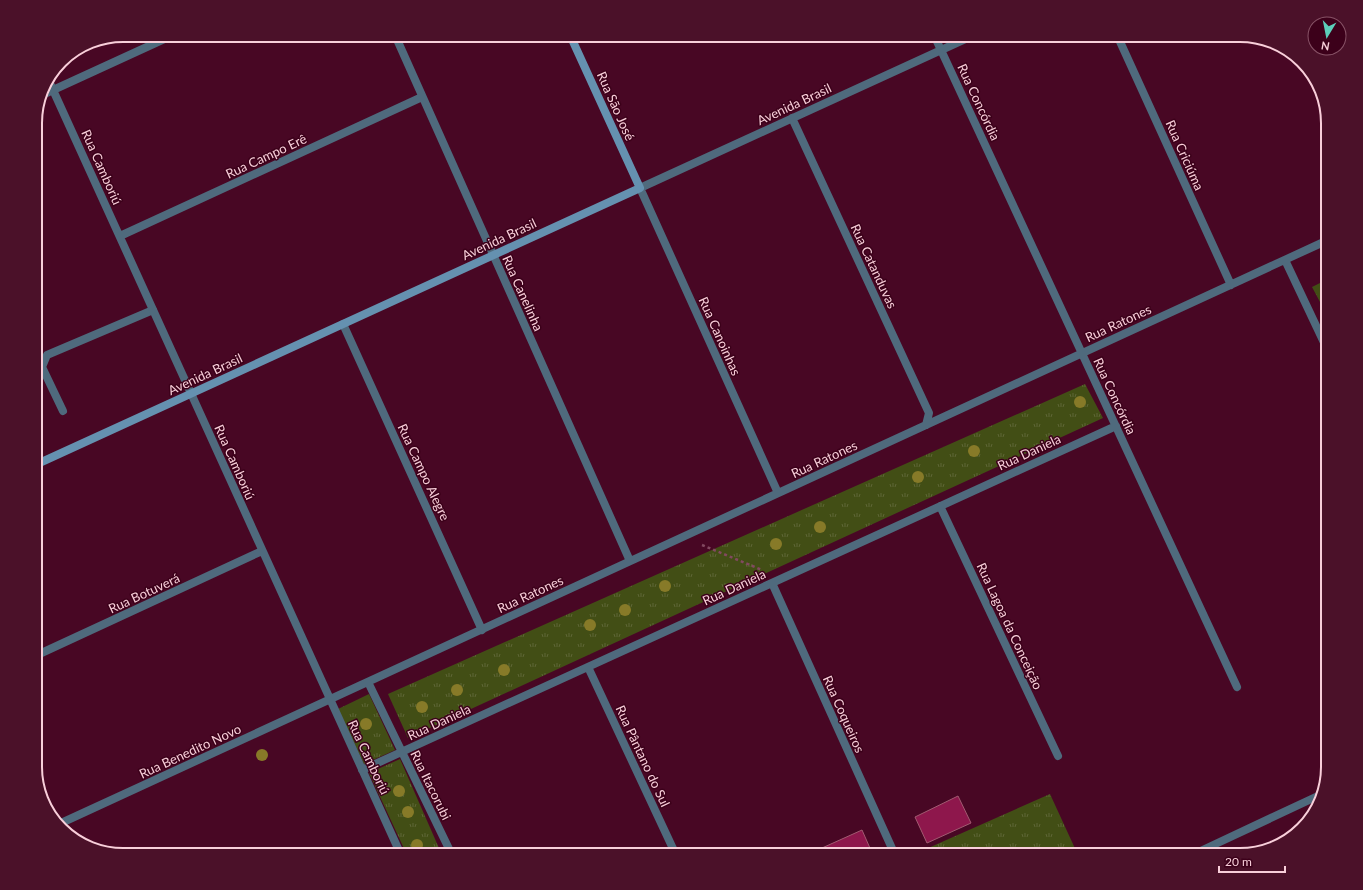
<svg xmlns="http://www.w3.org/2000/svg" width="1363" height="890" font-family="Lato,sans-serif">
	<defs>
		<pattern id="grass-tufts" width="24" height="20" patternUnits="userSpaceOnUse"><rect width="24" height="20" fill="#424e15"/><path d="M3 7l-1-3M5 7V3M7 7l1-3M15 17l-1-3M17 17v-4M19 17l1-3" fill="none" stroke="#5e6636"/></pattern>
	</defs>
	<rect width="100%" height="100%" fill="#480724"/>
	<path fill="url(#grass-tufts)" d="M1328 279V317L1312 287Z
		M1085 384 1103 418 408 738 388 694Z
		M369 694 395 750 364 764 338 709Z
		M400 759 442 855H407L369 773Z
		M1050 794 1078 855H918L917 853Z"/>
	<path fill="#8e174c" stroke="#a25a71" d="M958 796 971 823 927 843 915 817Z
		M862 830 873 855H825L822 848Z"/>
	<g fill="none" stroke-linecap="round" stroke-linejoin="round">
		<path stroke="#824960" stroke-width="2.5" stroke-dasharray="3 3" stroke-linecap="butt" d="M702 545 762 570"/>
		<path stroke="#4f6a7d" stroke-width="8" d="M63 411 42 367 47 355 153 310"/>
		<path stroke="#4f6a7d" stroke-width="8" d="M395 35 630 561
			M934 35 1237 687
			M1117 35 1231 285
			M48 79 401 855
			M40 96 173 35
			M792 118 929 413 926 425
			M120 236 422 97
			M1285 260 1328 351
			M343 324 482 630
			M778 493 640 188 974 35
			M940 506 1058 756
			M772 583 895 855
			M35 656 262 551
			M588 667 676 855
			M368 682 452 855
			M362 770 1116 426
			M59 824 1328 240"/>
		<path stroke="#4f6a7d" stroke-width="8" d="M1192 855 1320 795"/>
		<path stroke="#6591b0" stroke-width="8" d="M35 465 640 188 570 35"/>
	</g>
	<g fill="#877a28">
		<circle cx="1080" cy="402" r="6"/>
		<circle cx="974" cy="451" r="6"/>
		<circle cx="918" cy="477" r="6"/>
		<circle cx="820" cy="527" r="6"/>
		<circle cx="776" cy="544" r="6"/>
		<circle cx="665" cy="586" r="6"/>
		<circle cx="625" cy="610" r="6"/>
		<circle cx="590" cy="625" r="6"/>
		<circle cx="504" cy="670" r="6"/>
		<circle cx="457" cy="690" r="6"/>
		<circle cx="422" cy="707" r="6"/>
		<circle cx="366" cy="724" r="6"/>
		<circle cx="262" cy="755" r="6"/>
		<circle cx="399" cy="791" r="6"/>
		<circle cx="408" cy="812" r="6"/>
		<circle cx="417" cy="845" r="6"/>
	</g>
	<g text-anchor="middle" stroke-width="3" stroke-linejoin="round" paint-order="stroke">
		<g font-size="13" fill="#f9cfda" stroke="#3c001a">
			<text transform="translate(979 102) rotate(65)" y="5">Rua Concórdia</text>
			<text transform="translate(794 104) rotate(-25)" y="5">Avenida Brasil</text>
			<text transform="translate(616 106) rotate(66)" y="5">Rua São José</text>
			<text transform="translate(1185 155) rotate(66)" y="5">Rua Criciúma</text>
			<text transform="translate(266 156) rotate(-25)" y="5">Rua Campo Erê</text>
			<text transform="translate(102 167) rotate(66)" y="5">Rua Camboriú</text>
			<text transform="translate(499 239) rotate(-25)" y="5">Avenida Brasil</text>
			<text transform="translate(874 266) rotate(65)" y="5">Rua Catanduvas</text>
			<text transform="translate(523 293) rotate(66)" y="5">Rua Canelinha</text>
			<text transform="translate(1118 323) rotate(-25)" y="5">Rua Ratones</text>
			<text transform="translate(720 336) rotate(66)" y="5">Rua Canoinhas</text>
			<text transform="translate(205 374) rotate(-25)" y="5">Avenida Brasil</text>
			<text transform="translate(1115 396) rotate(65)" y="5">Rua Concórdia</text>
			<text transform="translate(1029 452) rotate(-25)" y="5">Rua Daniela</text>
			<text transform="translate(824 459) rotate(-25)" y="5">Rua Ratones</text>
			<text transform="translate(235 462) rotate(66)" y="5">Rua Camboriú</text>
			<text transform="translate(424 472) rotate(65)" y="5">Rua Campo Alegre</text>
			<text transform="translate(734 587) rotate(-25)" y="5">Rua Daniela</text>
			<text transform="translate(144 593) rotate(-25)" y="5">Rua Botuverá</text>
			<text transform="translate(530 594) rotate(-25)" y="5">Rua Ratones</text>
			<text transform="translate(1010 626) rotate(65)" y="5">Rua Lagoa da Conceição</text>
			<text transform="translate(844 714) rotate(66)" y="5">Rua Coqueiros</text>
			<text transform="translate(439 722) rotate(-25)" y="5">Rua Daniela</text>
			<text transform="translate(190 751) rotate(-25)" y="5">Rua Benedito Novo</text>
			<text transform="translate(643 756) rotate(65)" y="5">Rua Pântano do Sul</text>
			<text transform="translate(369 757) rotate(65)" y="5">Rua Camboriú</text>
			<text transform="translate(431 785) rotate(64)" y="5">Rua Itacorubi</text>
		</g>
	</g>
	<path d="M0 0H1363V890H0ZM123 42H1240A81 81 0 0 1 1321 123V767A81 81 0 0 1 1240 848H123A81 81 0 0 1 42 767V123A81 81 0 0 1 123 42Z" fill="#4b1129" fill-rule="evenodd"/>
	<path fill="none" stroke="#f9cfda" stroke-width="2" d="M123 42H1240A81 81 0 0 1 1321 123V767A81 81 0 0 1 1240 848H123A81 81 0 0 1 42 767V123A81 81 0 0 1 123 42Z"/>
	<g transform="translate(1327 36) rotate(190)"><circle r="19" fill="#3c001a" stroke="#885367"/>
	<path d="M0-3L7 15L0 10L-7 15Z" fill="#5cceba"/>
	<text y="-6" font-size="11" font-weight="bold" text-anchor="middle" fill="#f9cfda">N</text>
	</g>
	<path d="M1219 866v6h66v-6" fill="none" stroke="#f9cfda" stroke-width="2"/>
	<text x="1225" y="866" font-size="12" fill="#f9cfda" stroke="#3c001a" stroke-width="3" paint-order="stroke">20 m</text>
</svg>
